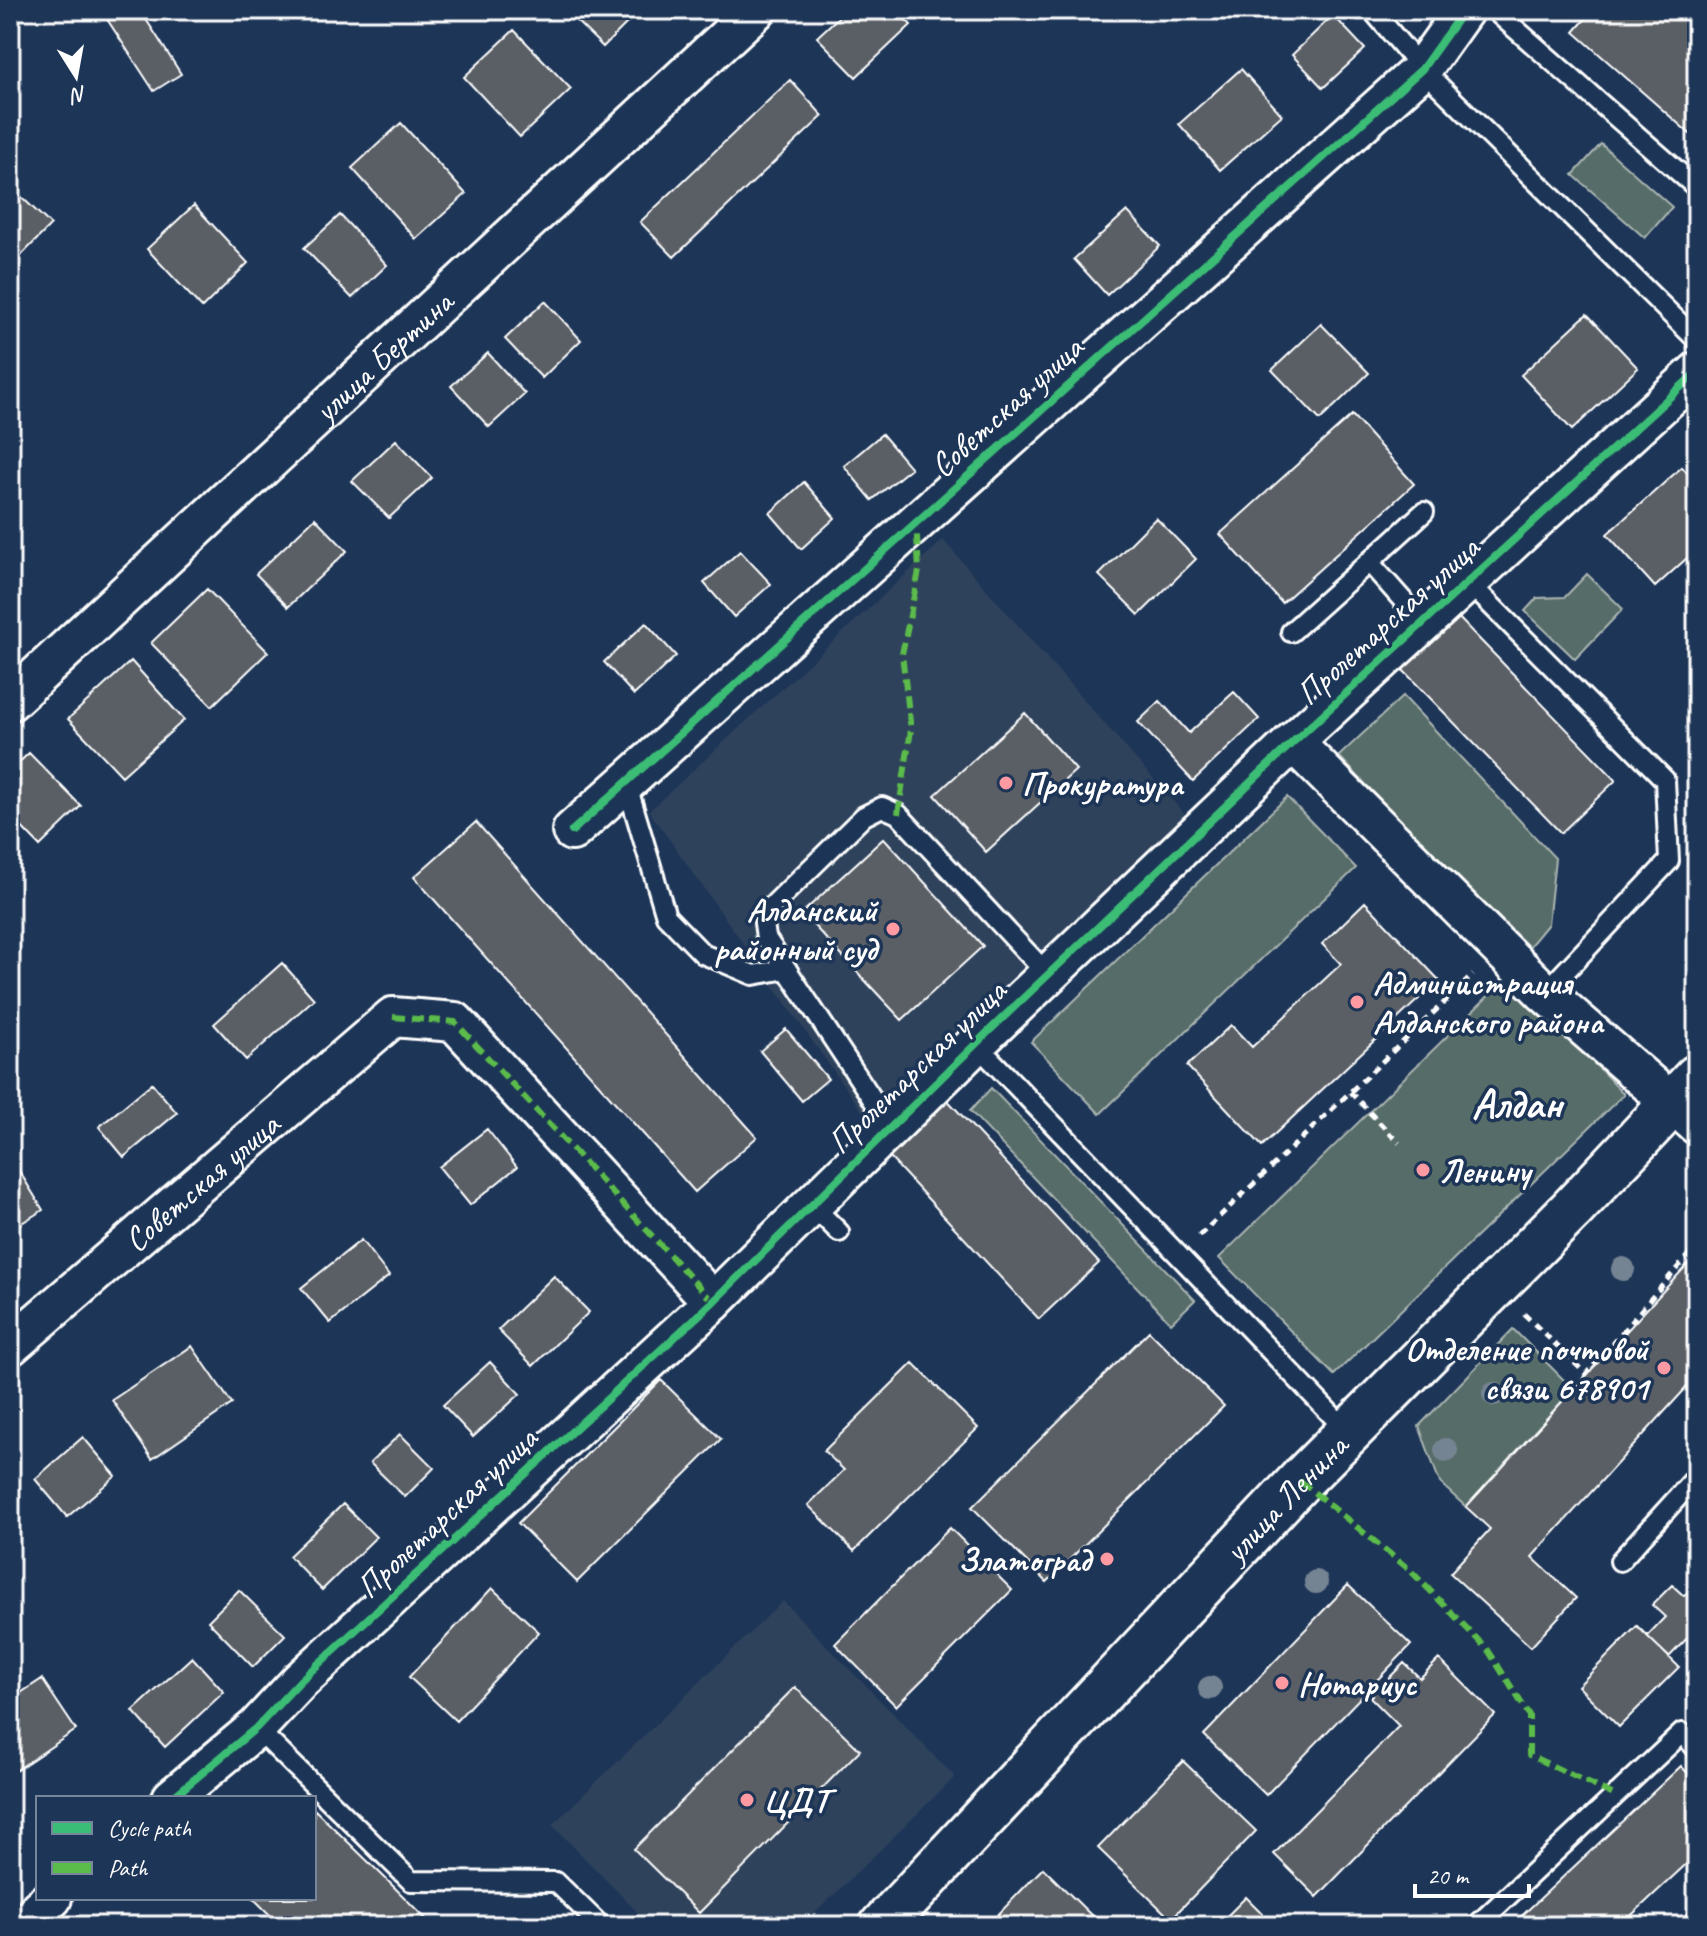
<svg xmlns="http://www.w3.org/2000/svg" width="1707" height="1936" font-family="Caveat,sans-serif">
	<rect width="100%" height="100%" fill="#1d3557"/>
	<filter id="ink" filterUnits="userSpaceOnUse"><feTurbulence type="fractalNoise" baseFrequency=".0125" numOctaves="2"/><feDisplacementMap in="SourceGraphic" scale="16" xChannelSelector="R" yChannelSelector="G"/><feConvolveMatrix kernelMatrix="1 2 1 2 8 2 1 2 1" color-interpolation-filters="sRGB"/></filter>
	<g filter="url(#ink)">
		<path fill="#2f425b" d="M943 540 1187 817 864 1114 649 811Z
			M783 1601 955 1777 802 1926H651L552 1825Z"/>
		<path fill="#576c67" stroke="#abb6b3" stroke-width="2" d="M1601 144 1672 207 1645 238 1573 175Z
			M1587 574 1623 609 1575 659 1525 611 1537 598 1565 597Z
			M1403 696 1555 858 1548 924 1524 953 1339 756Z
			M1287 797 1356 868 1100 1114 1031 1042Z
			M1509 976 1624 1094 1334 1375 1219 1258Z
			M991 1088 1195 1300 1171 1323 970 1111Z
			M1513 1329 1573 1389 1466 1507 1440 1483 1419 1426Z"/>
		<path fill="#5a5f65" stroke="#fff" stroke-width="2" d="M101 10H140L181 74 154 91Z
			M565 10H640L603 47Z
			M846 10H896L911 25 856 77 817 37Z
			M1593 10H1684L1697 21V140L1574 32Z
			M1333 15 1365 49 1323 88 1292 55Z
			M514 30 571 89 520 137 464 77Z
			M1241 69 1282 115 1220 170 1179 124Z
			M790 80 823 116 674 257 640 222Z
			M401 123 466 194 416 239 352 168Z
			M10 186 51 225 10 267Z
			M194 205 248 263 202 308 147 249Z
			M1127 211 1160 246 1107 295 1074 259Z
			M340 215 387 265 352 298 304 248Z
			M545 301 581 340 542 378 505 339Z
			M1587 314 1638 368 1572 430 1521 375Z
			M1321 324 1369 373 1320 420 1272 370Z
			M488 353 525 394 489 427 451 386Z
			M1352 415 1414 484 1282 603 1220 534Z
			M882 434 911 468 872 500 844 466Z
			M396 440 432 478 389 518 352 481Z
			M1682 467 1697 484V549L1655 587 1607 534Z
			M804 482 835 518 801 549 770 513Z
			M315 518 347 551 288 607 256 574Z
			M1156 518 1196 559 1139 615 1099 575Z
			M740 551 771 584 734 617 704 583Z
			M207 589 268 652 212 706 151 643Z
			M1454 613 1616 780 1561 833 1399 666Z
			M646 623 676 656 634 695 604 662Z
			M131 661 184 720 122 776 68 719Z
			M1234 692 1259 719 1193 781 1138 722 1160 701 1189 733Z
			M1025 713 1076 770 986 852 935 795Z
			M29 753 81 806 40 846 10 815V771Z
			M476 822 757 1137 695 1192 414 877Z
			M884 838 983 946 902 1020 802 913Z
			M1365 902 1439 980 1262 1146 1187 1066 1231 1025 1252 1047 1341 964 1322 944Z
			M282 963 314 999 246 1060 214 1024Z
			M786 1029 828 1079 802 1101 760 1051Z
			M152 1083 177 1113 124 1157 99 1127Z
			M940 1092 1099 1263 1039 1319 880 1147Z
			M487 1129 517 1167 470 1205 439 1167Z
			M10 1156 43 1210 10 1230Z
			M361 1240 389 1276 330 1323 301 1288Z
			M1697 1254V1376L1532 1557 1576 1598 1531 1647 1450 1573 1490 1529 1466 1507Z
			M554 1276 589 1312 533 1366 498 1330Z
			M1149 1331 1224 1406 1047 1582 972 1507Z
			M192 1346 232 1404 152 1459 112 1400Z
			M490 1362 520 1394 473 1437 443 1405Z
			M913 1363 978 1428 854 1551 808 1505 844 1470 824 1451Z
			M661 1380 721 1439 577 1582 518 1523Z
			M400 1434 434 1468 405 1497 370 1463Z
			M83 1437 116 1476 67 1517 35 1479Z
			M343 1504 376 1537 322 1590 289 1556Z
			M950 1528 1012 1590 896 1706 835 1644Z
			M1697 1583V1628L1669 1657 1647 1636 1665 1617 1652 1605 1672 1585 1684 1596Z
			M1348 1585 1411 1645 1266 1795 1204 1735Z
			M492 1588 539 1632 456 1721 409 1677Z
			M239 1590 285 1635 253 1667 208 1621Z
			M1637 1626 1679 1667 1619 1727 1578 1686Z
			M192 1657 224 1692 165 1747 133 1711Z
			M1439 1659 1495 1715 1317 1897 1274 1854 1399 1726 1370 1697 1404 1663 1420 1678Z
			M42 1679 76 1730 12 1773 10 1770V1700Z
			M795 1687 860 1750 699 1913 634 1849Z
			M1183 1761 1256 1831 1171 1919 1098 1848Z
			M1681 1766 1697 1783V1854L1620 1926H1511Z
			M314 1809 383 1876 433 1926H281L253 1898H314Z
			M1043 1868 1093 1917 1084 1926H987Z
			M1246 1897 1275 1926H1217Z"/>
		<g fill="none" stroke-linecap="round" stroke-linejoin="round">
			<g stroke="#fff" stroke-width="24">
				<path id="lane" d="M1372 10 1422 69 1697 340
					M1494 10 1697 188
					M1369 562 1424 512
					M1468 582 1665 780 1669 861 1545 993
					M1291 632 1369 562 1423 623
					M626 782 666 916 703 954 753 975 787 969
					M976 1044 1349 1433
					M891 1127 766 938 764 923 769 909 864 816 882 807 898 814 1048 975
					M812 1205 839 1232
					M1620 1561 1697 1476
					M256 1728 411 1881 556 1882 601 1926
					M1476 1926 1682 1733 1697 1749
					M1690 1926 1697 1919"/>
			</g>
			<g stroke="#fff" stroke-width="44">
				<g id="street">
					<path id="s1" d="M10 701 756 10"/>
					<path d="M1293 742 1545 993 1697 1125"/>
					<path d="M572 831 1422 69 1464 10"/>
					<path id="s2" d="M10 1346 393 1017 455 1022 713 1302"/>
					<path d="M172 1798 256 1728 300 1681 713 1302 990 1030 1293 742 1697 372"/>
					<path d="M24 1926 39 1909 52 1898"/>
				</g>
			</g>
			<g stroke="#fff" stroke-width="50">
				<g id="secondary">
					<path id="s3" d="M882 1926 1300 1481 1571 1210 1697 1077"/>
				</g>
			</g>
			<path stroke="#fff" stroke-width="5" stroke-dasharray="8 6" stroke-linecap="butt" d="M1350 1092 1399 1143
				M1199 1236 1473 975
				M1524 1314 1586 1374 1697 1245"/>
			<use href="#lane" stroke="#1d3557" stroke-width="18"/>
			<use href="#street" stroke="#1d3557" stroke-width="38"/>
			<use href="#secondary" stroke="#1d3557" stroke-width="44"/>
			<path stroke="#5cbc4b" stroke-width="6" stroke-dasharray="12 6" stroke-linecap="butt" d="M898 814 911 730 902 654 919 571 916 521
				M393 1017 455 1022 713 1302
				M1300 1481 1410 1570 1488 1650 1529 1715V1755L1616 1796"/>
			<g stroke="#1d3557" stroke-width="13">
				<path id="cycleway" d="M572 831 1422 69 1464 10
					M172 1798 256 1728 300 1681 713 1302 990 1030 1293 742 1697 372"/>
			</g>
			<use href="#cycleway" stroke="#3abd76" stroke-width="8"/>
		</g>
		<g fill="#748492">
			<circle cx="1623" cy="1269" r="12"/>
			<circle cx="1494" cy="1394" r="12"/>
			<circle cx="1446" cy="1450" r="12"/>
			<circle cx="1316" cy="1582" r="12"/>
			<circle cx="1210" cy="1688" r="12"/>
		</g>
	</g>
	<g fill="#ff9aa2" stroke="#1d3557" stroke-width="3">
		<circle cx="1006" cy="783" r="8"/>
		<circle cx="893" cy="929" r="8"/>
		<circle cx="1357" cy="1002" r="8"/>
		<circle cx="1423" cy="1170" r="8"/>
		<circle cx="1664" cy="1368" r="8"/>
		<circle cx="1107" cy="1559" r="8"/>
		<circle cx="1282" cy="1683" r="8"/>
		<circle cx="747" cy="1800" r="8"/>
	</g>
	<g text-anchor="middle" stroke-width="7" stroke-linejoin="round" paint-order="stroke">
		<g font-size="34" fill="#fff" stroke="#1d3557">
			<text dy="12" stroke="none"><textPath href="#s1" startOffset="508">улица Бертина</textPath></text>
			<text transform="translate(1006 406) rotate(-42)" y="12">Советская улица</text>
			<text transform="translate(1387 620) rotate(-42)" y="12">Пролетарская улица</text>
			<text transform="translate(916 1066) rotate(-44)" y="12">Пролетарская улица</text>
			<text dy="12" stroke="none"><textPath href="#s2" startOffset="252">Советская улица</textPath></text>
			<text dy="12" stroke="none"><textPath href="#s3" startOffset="588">улица Ленина</textPath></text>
			<text transform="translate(446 1512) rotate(-43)" y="12">Пролетарская улица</text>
		</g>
		<g font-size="34" font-weight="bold" fill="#fff" stroke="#1d3557" text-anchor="start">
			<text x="1022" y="795">Прокуратура</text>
			<text x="877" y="921" text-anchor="end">Алданский<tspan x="877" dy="39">районный суд</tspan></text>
			<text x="1373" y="994">Администрация<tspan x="1373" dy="39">Алданского района</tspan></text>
			<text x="1439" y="1182">Ленину</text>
			<text x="1648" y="1360" text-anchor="end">Отделение почтовой<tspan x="1648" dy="39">связи 678901</tspan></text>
			<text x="1091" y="1571" text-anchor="end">Златоград</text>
			<text x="1298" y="1695">Нотариус</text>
			<text x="763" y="1812">ЦДТ</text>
		</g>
		<g font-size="42" font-weight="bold" fill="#fff" stroke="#1d3557">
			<text x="1517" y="1118">Алдан</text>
		</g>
	</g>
	<rect width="1707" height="1936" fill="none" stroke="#1d3557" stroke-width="40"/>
	<rect x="20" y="20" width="1667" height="1896" fill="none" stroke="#fff" stroke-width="3" filter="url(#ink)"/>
	<rect x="36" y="1796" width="280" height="104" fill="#1d3557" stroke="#77869a" stroke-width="2"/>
	<rect x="52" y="1822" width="40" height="12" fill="#3abd76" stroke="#77869a" stroke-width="2"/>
	<text x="108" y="1836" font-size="24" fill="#ffffff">Cycle path</text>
	<rect x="52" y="1862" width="40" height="12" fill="#5cbc4b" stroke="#77869a" stroke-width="2"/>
	<text x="108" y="1876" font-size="24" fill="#ffffff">Path</text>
	<g transform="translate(76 76) rotate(169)" stroke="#1d3557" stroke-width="6" paint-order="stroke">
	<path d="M0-6L14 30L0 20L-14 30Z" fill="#ffffff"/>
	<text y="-12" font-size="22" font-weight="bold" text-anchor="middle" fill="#ffffff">N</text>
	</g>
	<path d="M1415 1884v12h114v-12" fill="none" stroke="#ffffff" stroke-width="4"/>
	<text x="1427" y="1884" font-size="24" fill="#ffffff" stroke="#1d3557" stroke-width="6" paint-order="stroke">20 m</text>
</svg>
